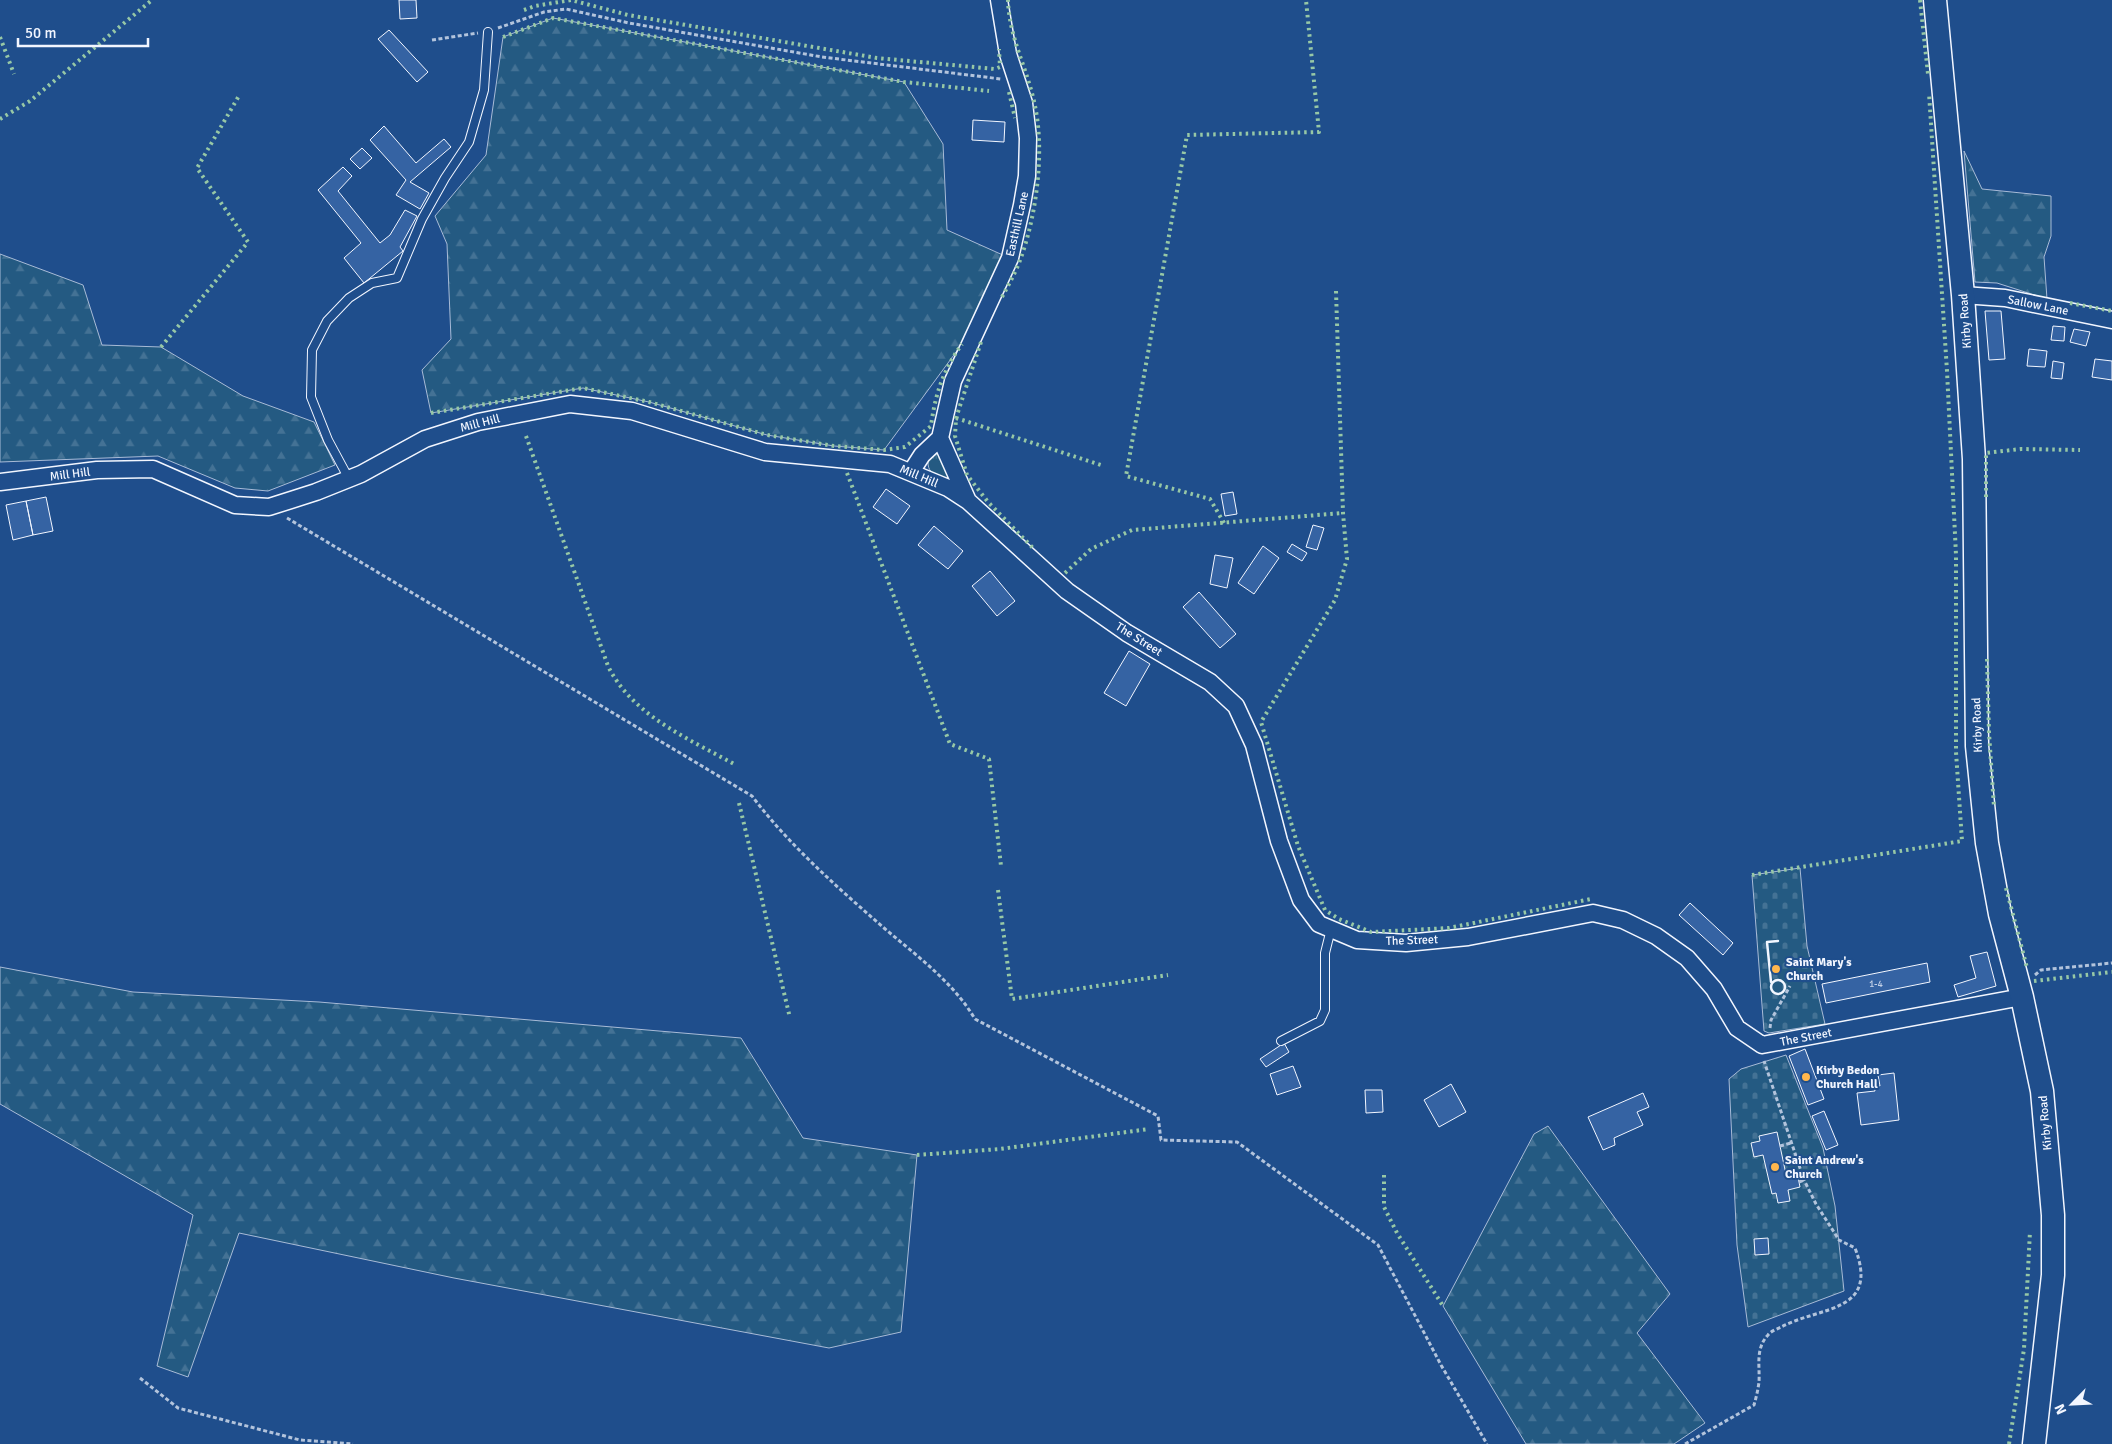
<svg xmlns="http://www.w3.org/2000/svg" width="2112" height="1444" font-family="Signika,sans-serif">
	<defs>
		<pattern id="grass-tufts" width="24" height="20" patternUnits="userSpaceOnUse" patternTransform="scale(1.25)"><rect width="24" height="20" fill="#245a82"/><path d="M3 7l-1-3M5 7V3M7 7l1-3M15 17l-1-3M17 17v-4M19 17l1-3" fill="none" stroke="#447295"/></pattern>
		<pattern id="forest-firs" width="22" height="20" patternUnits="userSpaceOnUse" patternTransform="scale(1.25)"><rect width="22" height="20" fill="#245a82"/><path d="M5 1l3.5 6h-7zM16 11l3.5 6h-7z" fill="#447295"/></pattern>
		<pattern id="cemetery-stones" width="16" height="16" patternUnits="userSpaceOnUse" patternTransform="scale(1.25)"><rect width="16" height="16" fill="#245a82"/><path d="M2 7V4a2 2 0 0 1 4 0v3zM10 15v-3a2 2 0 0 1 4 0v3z" fill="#447295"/></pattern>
	</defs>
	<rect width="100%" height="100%" fill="#1f4e8c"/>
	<path fill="url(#grass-tufts)" stroke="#a8bbd7" d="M930 451H939L954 484C935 474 923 475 930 451Z"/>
	<path fill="url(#forest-firs)" stroke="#a8bbd7" d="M553 18 904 82 943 144 947 230 1005 256 970 333 884 450 834 446 767 435 649 402 583 388 431 413 422 370 451 339 447 244 435 216 486 155 503 37Z
		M1964 151 1982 189 2051 196V236L2044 257 2047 299 1997 283 1975 282Z
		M0 254 83 285 102 345 161 347 243 396 314 422 335 465 268 491 235 488 158 456 0 462Z
		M0 967 133 992 319 1002 741 1038 803 1138 917 1155 901 1332 829 1348 454 1278 239 1233 188 1377 157 1366 193 1215 0 1104Z
		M1548 1126 1670 1294 1637 1333 1705 1423 1674 1444H1526L1443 1306 1534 1134Z"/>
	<path fill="url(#cemetery-stones)" stroke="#a8bbd7" d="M1800 868 1807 946 1825 1024 1769 1033 1764 1031 1752 875Z
		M1786 1055 1823 1148 1835 1206 1844 1291 1748 1327 1737 1245 1729 1079 1741 1069Z"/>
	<path fill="#3563a3" stroke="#f2f6ff" d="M399 0H416L417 18 400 19Z
		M389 30 428 72 417 82 378 39Z
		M973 120 1005 122 1004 142 972 140Z
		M384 126 416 163 444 139 451 147 410 182 429 193 420 209 396 195 406 180 370 140Z
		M362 148 372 158 360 169 350 159Z
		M343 167 352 176 338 191 380 243 390 235 405 210 417 216 400 247 403 251 364 283 344 258 361 243 318 190Z
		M1985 311H2001L2005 359 1989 360Z
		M2053 326 2065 327 2064 341 2051 340Z
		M2074 329 2090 332 2086 346 2070 342Z
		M2029 349 2047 351 2045 367 2027 366Z
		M2095 359 2112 361V380L2092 377Z
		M2053 361 2064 363 2062 379 2051 378Z
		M886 489 910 506 897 524 873 507Z
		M1233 492 1237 514 1225 516 1221 494Z
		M46 497 53 531 33 535 26 501Z
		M26 501 33 535 13 540 6 505Z
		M1313 525 1324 528 1317 550 1306 547Z
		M934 526 963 551 948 569 918 545Z
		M1292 544 1307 553 1302 561 1287 552Z
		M1263 546 1279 558 1254 594 1238 583Z
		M1215 555 1233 558 1227 588 1210 584Z
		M990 571 1015 601 997 616 972 586Z
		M1199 592 1236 634 1220 648 1183 607Z
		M1129 651 1150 664 1126 706 1104 693Z
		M1690 903 1733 943 1723 955 1679 915Z
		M1987 952 1996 986 1958 997 1954 985 1976 978 1970 956Z
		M1927 963 1930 982 1826 1003 1822 984Z
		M1284 1043 1289 1052 1266 1067 1260 1059Z
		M1805 1049 1824 1099 1808 1105 1789 1056Z
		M1293 1066 1301 1087 1277 1095 1270 1074Z
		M1894 1073 1899 1120 1861 1125 1857 1093 1875 1091 1874 1086H1880L1878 1075Z
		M1451 1084 1466 1112 1439 1127 1424 1100Z
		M1365 1090H1382L1383 1112 1366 1113Z
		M1643 1093 1649 1107 1637 1112 1643 1125 1614 1138 1615 1145 1603 1150 1588 1117Z
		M1824 1111 1838 1145 1826 1150 1812 1116Z
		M1777 1132 1787 1179 1798 1177 1800 1187 1788 1190 1790 1201 1778 1203 1776 1193 1772 1194 1763 1155 1754 1157 1751 1143 1760 1141 1759 1136Z
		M1768 1238 1769 1254 1755 1255 1754 1239Z"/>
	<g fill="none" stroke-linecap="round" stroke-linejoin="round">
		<g stroke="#f2f6ff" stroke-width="10">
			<path id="lane" d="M349 479 328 440 311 397 312 350 327 321 349 298 372 283 397 278 422 219 445 178 469 142 484 90 488 32
				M1281 1041 1320 1021 1325 1010V953L1331 929"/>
		</g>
		<g stroke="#f2f6ff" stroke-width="19">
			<path id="street" d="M1963 295 2005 298 2112 320
				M940 438 968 501
				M911 472 922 455 940 438 953 381 1010 258 1022 205 1027 176 1028 138 1024 103 1008 54 999 0
				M0 482 97 470 153 469 235 505 269 507 316 492 361 474 425 439 478 422 570 404 632 411 765 452 890 464 948 488 968 501 1067 591 1127 633 1210 682 1236 706 1254 745 1279 841 1301 900 1319 924 1357 940 1406 943 1468 937 1593 913 1623 920 1656 936 1687 958 1714 989 1737 1028 1762 1045 2022 997"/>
		</g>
		<g stroke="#f2f6ff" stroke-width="25">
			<path id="secondary" d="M1935 0 1963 295 1974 459 1977 746 1987 843 2000 914 2022 997 2042 1091 2053 1215V1275L2034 1444"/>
		</g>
		<path stroke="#b3c4dc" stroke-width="3" stroke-dasharray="4 2.5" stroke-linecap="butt" d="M498 28 544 12 566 9 629 23 822 57 1001 79
			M432 40 478 33
			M287 518 752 796C789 845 837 887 884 928 917 956 953 982 975 1019L1158 1116 1161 1140 1237 1142 1378 1245 1441 1365 1487 1444
			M2035 975 2041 970 2112 963
			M1770 1028 1771 1020 1790 986
			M1780 1146 1791 1143
			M1799 1182 1804 1180
			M140 1378 178 1408 300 1440 353 1444
			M1685 1444 1754 1405C1756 1398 1758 1390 1759 1382 1760 1366 1755 1349 1768 1335 1771 1331 1777 1329 1781 1327 1821 1306 1880 1313 1855 1248L1839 1240 1816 1204 1804 1180 1764 1061"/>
		<use href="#lane" stroke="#1f4e8c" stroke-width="8"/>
		<use href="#street" stroke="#1f4e8c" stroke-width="16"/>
		<use href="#secondary" stroke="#1f4e8c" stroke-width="22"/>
		<path stroke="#97c8a6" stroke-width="4" stroke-dasharray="2.5 4" stroke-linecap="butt" d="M1920 0 1928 74
			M524 10 535 6 571 0 628 15 877 58 995 69 1000 67 999 49
			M0 37 14 74
			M503 37 553 18 904 82 989 91
			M1009 92 1015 118
			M0 119 30 101 152 0
			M1336 291 1343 513 1347 559 1335 600 1261 722 1298 846 1325 910 1339 919 1371 932 1449 928 1591 899
			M1002 297C1008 286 1014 275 1019 263 1036 219 1045 153 1035 106 1028 70 1009 38 1008 0
			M2070 303 2112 311
			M981 342 956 418 955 436 967 475 988 502 1033 548
			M161 347 248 242 197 168 240 94
			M431 413 583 388 649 402 767 435 834 446 884 450 905 447 931 426C935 395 943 370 962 344
			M956 418 1104 466
			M526 436 608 666C632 715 687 738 734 764
			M847 473 950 744 989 759 1001 866
			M1986 497V453L2021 449 2080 450
			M1224 523 1210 499 1126 476 1187 135 1319 132 1306 0
			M1065 573 1091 549 1132 530 1343 513
			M1987 659 1989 733 1994 807
			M739 803 790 1018
			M1752 875 1962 841 1956 752V555L1947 371 1929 93
			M2006 888 2027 968
			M998 890 1012 999 1168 975
			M2034 981 2112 972
			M917 1155 1000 1149 1149 1129
			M1384 1175V1207L1397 1233 1443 1306
			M2009 1444 2024 1349 2030 1231"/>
		<path stroke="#f2f6ff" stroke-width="2.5" d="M1771 987a7 7 0 1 1 14 0a7 7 0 1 1-14 0Z
			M1771 982 1767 942 1778 941"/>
	</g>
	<g fill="#ffb74d" stroke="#1f4e8c" stroke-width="2">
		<circle cx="1776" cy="969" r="5"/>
		<circle cx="1806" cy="1077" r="5"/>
		<circle cx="1775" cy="1167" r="5"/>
	</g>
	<g text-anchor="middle" stroke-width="4" stroke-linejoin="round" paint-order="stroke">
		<g font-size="10" fill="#c3d1e8">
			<text x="1876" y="987">1-4</text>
		</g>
		<g font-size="12" fill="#f2f6ff" stroke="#1f4e8c">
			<text transform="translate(1017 224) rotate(-77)" y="4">Easthill Lane</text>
			<text transform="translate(2038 305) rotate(11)" y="4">Sallow Lane</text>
			<text transform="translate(1965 321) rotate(-94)" y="4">Kirby Road</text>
			<text transform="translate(480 423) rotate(-14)" y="4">Mill Hill</text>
			<text transform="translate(70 474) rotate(-7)" y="4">Mill Hill</text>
			<text transform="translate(919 476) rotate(23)" y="4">Mill Hill</text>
			<text transform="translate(1139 639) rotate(32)" y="4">The Street</text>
			<text transform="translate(1977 725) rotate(-92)" y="4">Kirby Road</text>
			<text transform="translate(1412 940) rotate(-2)" y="4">The Street</text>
			<text transform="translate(1806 1037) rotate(-11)" y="4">The Street</text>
			<text transform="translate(2045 1123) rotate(-95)" y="4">Kirby Road</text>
		</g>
		<g font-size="12" font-weight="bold" fill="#f2f6ff" stroke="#1f4e8c" text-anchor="start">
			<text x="1786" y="966">Saint Mary's<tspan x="1786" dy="14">Church</tspan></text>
			<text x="1816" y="1074">Kirby Bedon<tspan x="1816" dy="14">Church Hall</tspan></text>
			<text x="1785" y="1164">Saint Andrew's<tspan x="1785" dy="14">Church</tspan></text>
		</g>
	</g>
	<g transform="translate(2072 1404) rotate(246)" stroke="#1f4e8c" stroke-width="4" paint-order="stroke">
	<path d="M0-4L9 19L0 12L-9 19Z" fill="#f2f6ff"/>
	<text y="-8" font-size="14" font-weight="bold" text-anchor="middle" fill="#f2f6ff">N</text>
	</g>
	<path d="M18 38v8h130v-8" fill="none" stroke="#f2f6ff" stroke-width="2.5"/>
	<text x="25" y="38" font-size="15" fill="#f2f6ff" stroke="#1f4e8c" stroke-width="4" paint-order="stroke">50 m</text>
</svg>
